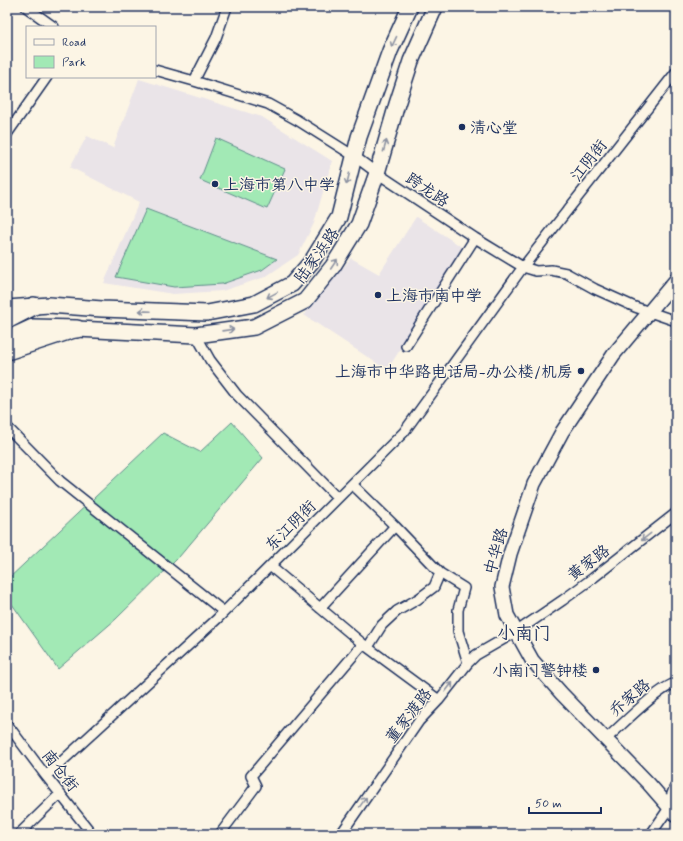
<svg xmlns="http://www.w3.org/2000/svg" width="683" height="841" font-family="Mynerve,'LXGW WenKai TC',sans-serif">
	<rect width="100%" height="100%" fill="#fcf5e5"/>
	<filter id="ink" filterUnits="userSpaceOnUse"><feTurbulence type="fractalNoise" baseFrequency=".025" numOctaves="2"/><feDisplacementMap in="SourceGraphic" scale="8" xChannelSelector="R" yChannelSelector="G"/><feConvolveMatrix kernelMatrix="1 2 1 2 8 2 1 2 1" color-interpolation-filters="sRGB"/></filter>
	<g filter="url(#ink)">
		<path fill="#eae4e8" d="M139 79 262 117 332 161 314 223 298 255 265 277 222 291 173 294 104 283 139 202 70 167 87 136 113 148Z
			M416 217 465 249 387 370 304 315 351 258 379 274Z"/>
		<path fill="#a2e9b5" stroke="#5e8c8a" d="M216 138 285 169 267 209 200 180Z
			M146 209 277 259 262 270 222 284 174 287 116 277Z
			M232 422 263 458 179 557 116 619 58 669 7 597V580L163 433 200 452Z"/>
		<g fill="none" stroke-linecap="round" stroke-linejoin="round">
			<g stroke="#1b2f5e" stroke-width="12">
				<path id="street" d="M26 7 54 27
					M155 70 194 81 268 104 297 120 354 156 377 173 475 238 523 267 536 271 551 270 566 273 595 289 635 307 676 321
					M194 81 216 38 227 7
					M7 134 47 77
					M196 335 210 360 237 395 338 498
					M406 346 475 238
					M7 427 60 481 224 612
					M352 484 395 526 440 573 464 588 458 610V631L468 663
					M270 566 363 644 439 700
					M320 608 395 526
					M368 647 382 625 397 611 418 599 434 587 440 573
					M7 724 46 776 92 834
					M606 739C621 726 659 687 676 683
					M46 776 217 619 404 432 523 267 676 72
					M19 834 60 794
					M220 834 256 786 251 776 363 644
					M341 834 419 721 439 700 468 663 476 655 516 632 563 600 593 578 676 513
					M651 834 669 808"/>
			</g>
			<g stroke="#1b2f5e" stroke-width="16">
				<path id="secondary" d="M676 280 614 354 562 432 534 484 510 554 502 587 507 615 532 660 561 693 649 784 676 815
					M669 808 676 789"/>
			</g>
			<g stroke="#1b2f5e" stroke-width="18">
				<path id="primary" d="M7 308 49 305 102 309 207 313 254 304 292 284 312 261 339 217 359 137 390 51 410 7
					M7 352 77 329 196 335 254 327 305 301 333 266 359 224 377 173 397 104 411 61 435 7"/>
			</g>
			<g stroke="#1b2f5e" stroke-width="20">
				<path id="highway" d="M7 320 34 306
					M7 340 33 328 77 329"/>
			</g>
			<use href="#street" stroke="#fcf5e5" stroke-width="9"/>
			<use href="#secondary" stroke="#fcf5e5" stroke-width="13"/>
			<use href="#primary" stroke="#fcf5e5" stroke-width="15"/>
			<use href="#highway" stroke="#fcf5e5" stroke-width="17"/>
		</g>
		<defs><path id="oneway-shaft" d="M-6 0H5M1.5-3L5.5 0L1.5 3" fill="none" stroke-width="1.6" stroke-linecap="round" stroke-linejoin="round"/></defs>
		<g stroke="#8c92a2">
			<use href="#oneway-shaft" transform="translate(394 42) rotate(115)"/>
			<use href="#oneway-shaft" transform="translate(385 146) rotate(-74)"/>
			<use href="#oneway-shaft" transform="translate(348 179) rotate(104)"/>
			<use href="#oneway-shaft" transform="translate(334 264) rotate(-56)"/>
			<use href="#oneway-shaft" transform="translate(272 295) rotate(151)"/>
			<use href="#oneway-shaft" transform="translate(145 311) rotate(-178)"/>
			<use href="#oneway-shaft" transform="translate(228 330) rotate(-8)"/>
			<use href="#oneway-shaft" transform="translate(646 537) rotate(142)"/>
			<use href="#oneway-shaft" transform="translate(449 687) rotate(-52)"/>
			<use href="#oneway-shaft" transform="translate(363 802) rotate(-55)"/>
		</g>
	</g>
	<g fill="#1b2f5e" stroke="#fcf5e5" stroke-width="1.5">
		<circle cx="462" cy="127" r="4"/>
		<circle cx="215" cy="184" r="4"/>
		<circle cx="378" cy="295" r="4"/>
		<circle cx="581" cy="371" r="4"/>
		<circle cx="596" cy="670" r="4"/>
	</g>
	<g text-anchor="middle" stroke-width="3" stroke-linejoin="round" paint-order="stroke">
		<g font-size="16" fill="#1b2f5e" stroke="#fcf5e5" text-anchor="start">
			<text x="470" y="133">清心堂</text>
			<text x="223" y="190">上海市第八中学</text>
			<text x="386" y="301">上海市南中学</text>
			<text x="573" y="377" text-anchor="end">上海市中华路电话局-办公楼/机房</text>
			<text x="588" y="676" text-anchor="end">小南门警钟楼</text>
		</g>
		<g font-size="16" fill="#1b2f5e" stroke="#fcf5e5">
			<text transform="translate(588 160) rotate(-52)" y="6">江阴街</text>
			<text transform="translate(428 189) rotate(34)" y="6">跨龙路</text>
			<text transform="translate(316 255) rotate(-54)" y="6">陆家浜路</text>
			<text transform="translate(290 525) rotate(-45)" y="6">东江阴街</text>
			<text transform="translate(495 551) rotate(-74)" y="6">中华路</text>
			<text transform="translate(588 562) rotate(-37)" y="6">黄家路</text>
			<text transform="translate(629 697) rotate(-40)" y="6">乔家路</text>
			<text transform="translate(408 715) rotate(-52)" y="6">董家渡路</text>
			<text transform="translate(61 770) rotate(52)" y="6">南仓街</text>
		</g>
		<g font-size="18" fill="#1b2f5e" stroke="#fcf5e5">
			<text x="524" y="639">小南门</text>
		</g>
	</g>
	<rect width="683" height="841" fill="none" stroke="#fcf5e5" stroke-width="24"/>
	<rect x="12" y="12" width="659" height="817" fill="none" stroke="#1b2f5e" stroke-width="1.5" filter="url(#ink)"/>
	<rect x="26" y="26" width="130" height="52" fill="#fcf5e5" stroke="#a2a6af"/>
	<rect x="34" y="39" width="20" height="6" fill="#fcf5e5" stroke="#a2a6af"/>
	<text x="62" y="46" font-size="12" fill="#1b2f5e">Road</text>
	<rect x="34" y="56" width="20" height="12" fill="#a2e9b5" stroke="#a2a6af"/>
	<text x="62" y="66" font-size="12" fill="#1b2f5e">Park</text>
	<path d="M529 807v6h72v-6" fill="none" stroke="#1b2f5e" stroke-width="2"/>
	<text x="535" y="807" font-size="12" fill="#1b2f5e" stroke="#fcf5e5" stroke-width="3" paint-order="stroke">50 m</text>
</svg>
